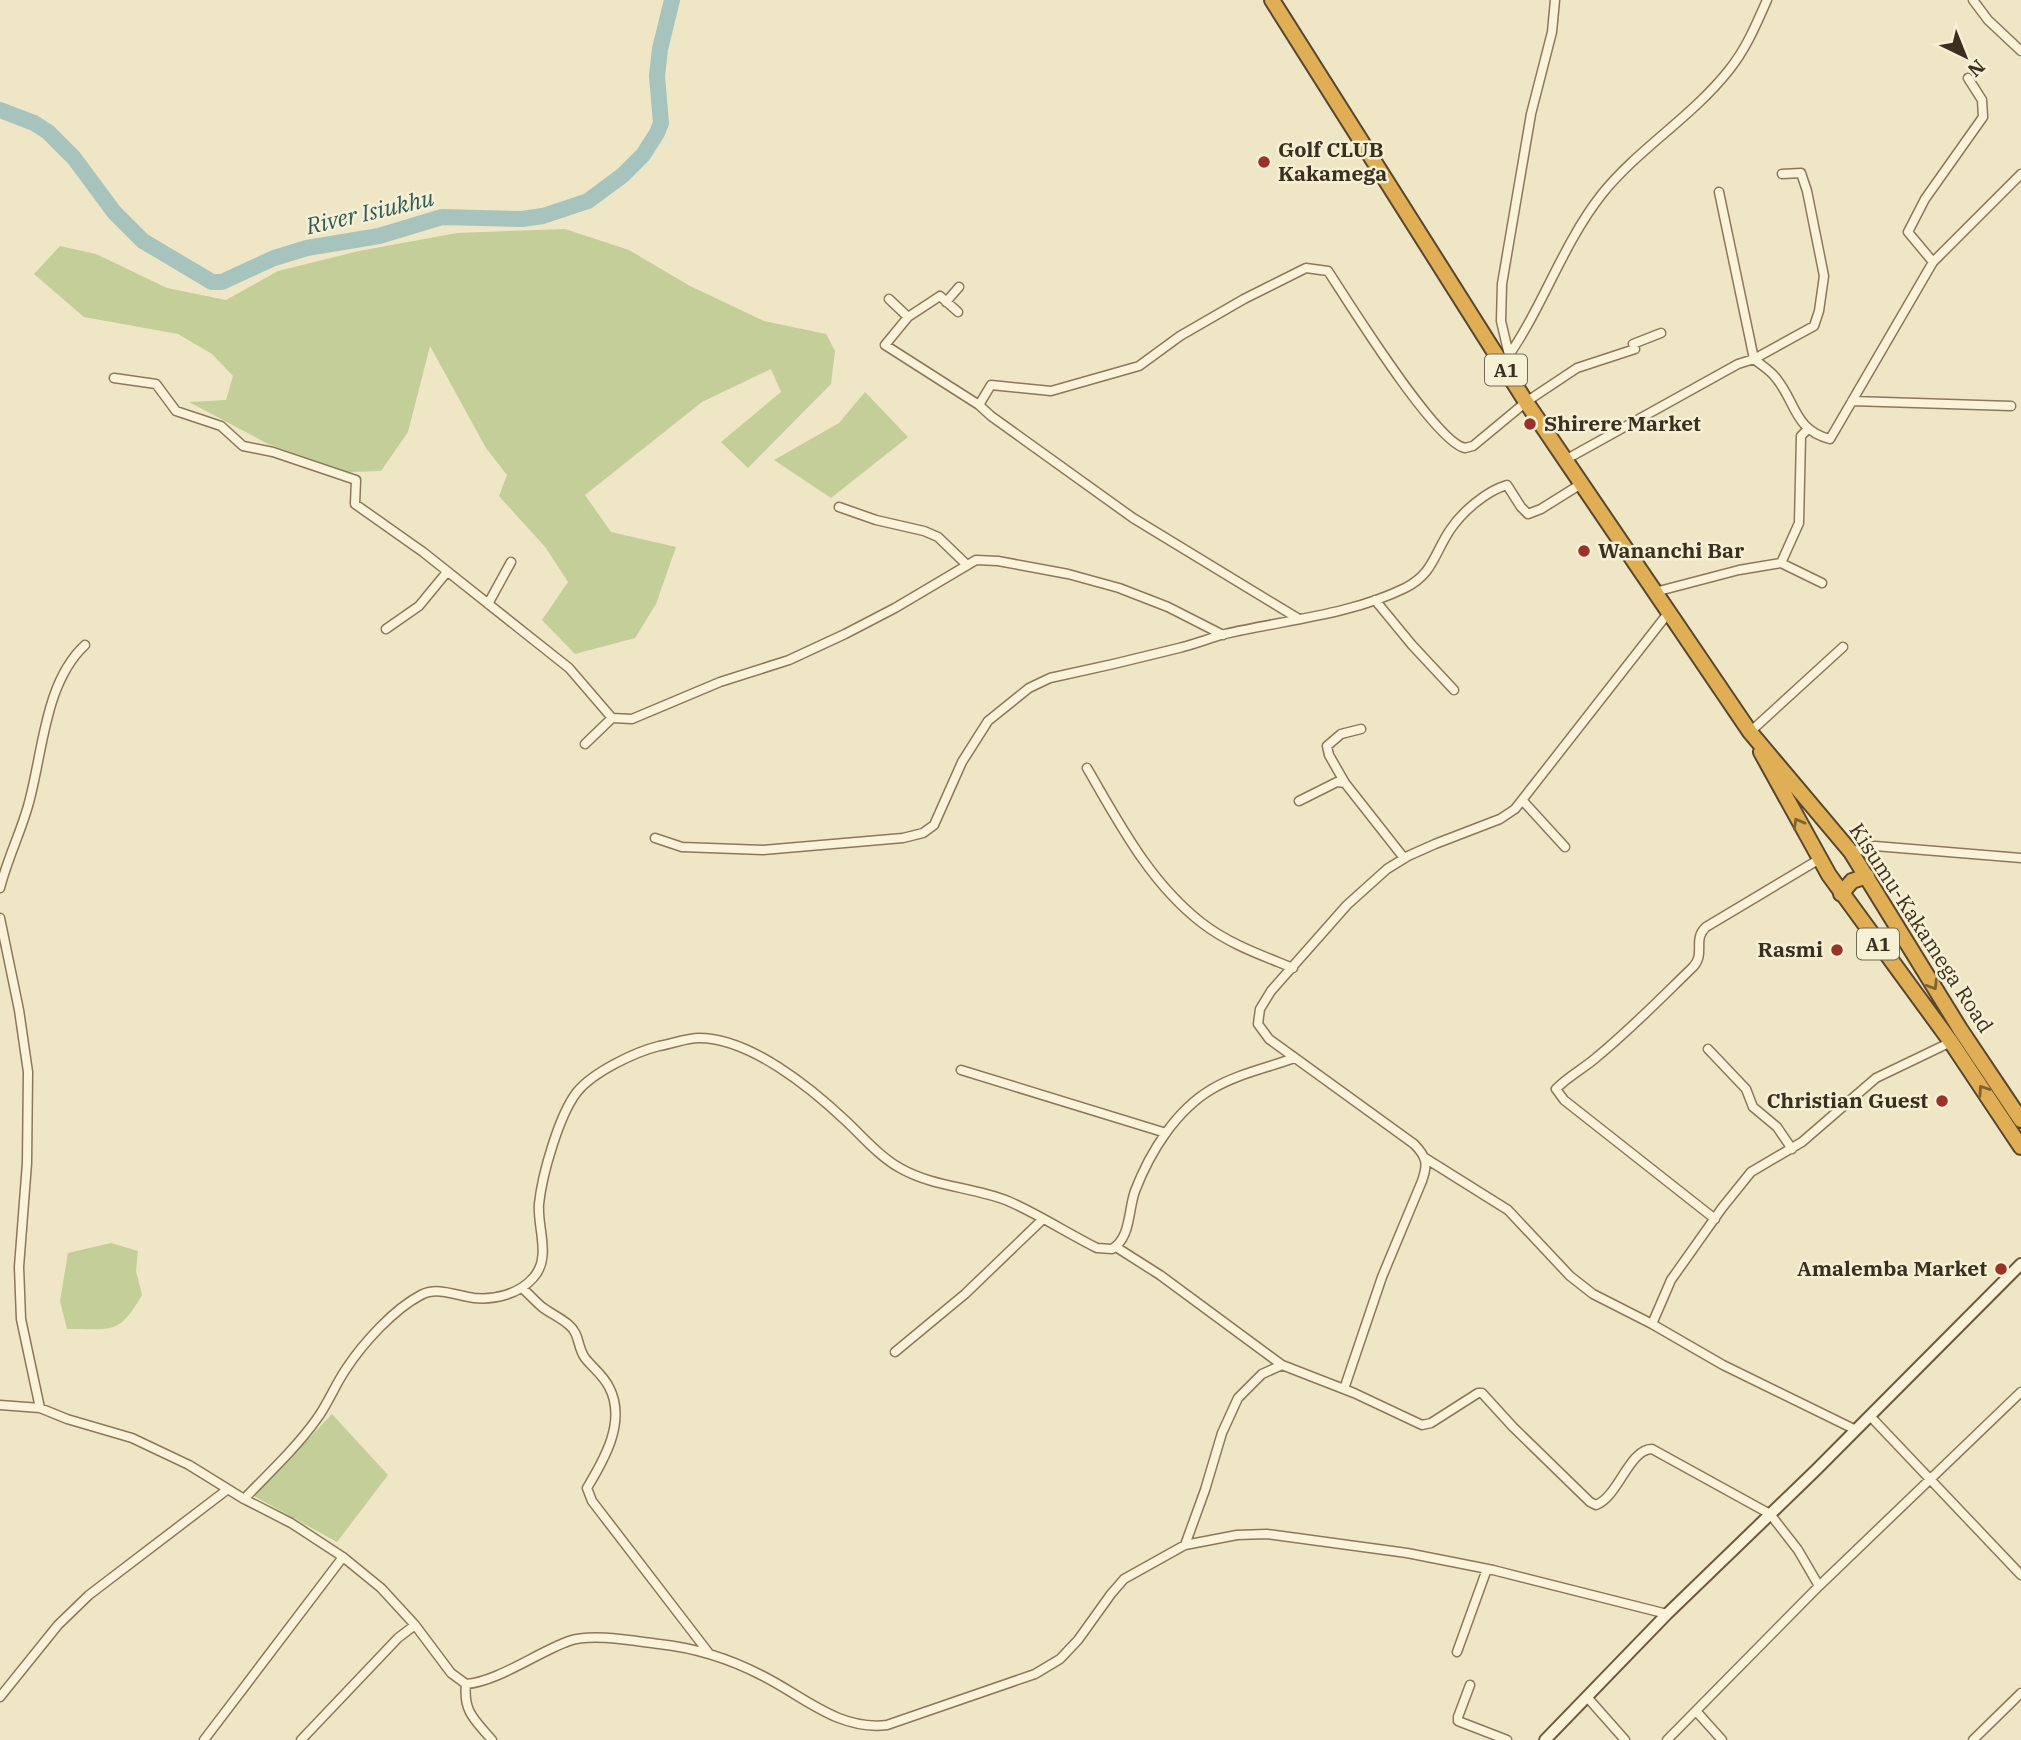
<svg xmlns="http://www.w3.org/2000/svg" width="2021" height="1740" font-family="'IBM Plex Serif',serif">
	<rect width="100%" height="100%" fill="#efe6c5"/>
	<path fill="#c3ce99" d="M565 229 629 250 690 286 764 321 826 334 835 351 831 384 748 468 721 442 781 392 771 369 702 402 585 495 611 532 676 547 656 604 635 638 575 654 542 620 568 582 546 548 499 496 507 475 486 448 430 346 408 432 381 471 349 472 268 444 189 402 226 400 233 376 212 354 178 334 84 317 34 274 60 246 96 254 167 288 226 300 278 271 359 251 457 233Z
		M865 392 908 437 831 498 774 460 839 423Z
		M111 1243 138 1251 136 1271 142 1295C118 1337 111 1328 67 1329L60 1301 68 1253Z
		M332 1414 388 1475 337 1542 254 1496Z"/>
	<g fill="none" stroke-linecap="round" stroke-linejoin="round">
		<path stroke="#a7c3bd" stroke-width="16" d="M0 110 34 123 48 132 74 158 114 212 143 241 212 282H222L274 258 307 248 379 236 442 217 522 219 543 216 588 201 623 175 643 155 657 133 661 123 657 76 660 49 672 0"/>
		<g stroke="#8b785b" stroke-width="11">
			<path id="street" d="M1973 0 1988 20 2021 51
				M1719 192 1754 359 1814 326 1819 311 1824 276 1807 191 1801 173 1782 174
				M1933 262 2021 174
				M889 299 908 317
				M946 302 959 287
				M958 312 940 296 908 317 885 345 979 405
				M1509 355 1501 321 1502 284 1531 114 1552 32 1555 0
				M1502 365C1542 311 1561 246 1602 194 1639 148 1692 117 1729 70 1746 49 1756 25 1767 0
				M114 378 156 384 176 411 221 426 243 446 273 452 356 480 355 504 423 552 569 668 612 718
				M1852 401 2011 406
				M1565 460 1738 364 1754 359C1761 365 1770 370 1776 378 1796 402 1794 430 1830 439L1933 262 1908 232 1925 199 1983 117 1982 100 1968 78
				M839 507 876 520 924 531 938 537 967 565
				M1781 563 1799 523 1801 436 1808 429
				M1655 592 1739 570 1781 563 1822 583
				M1375 600 1412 645 1454 690
				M488 604 511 562
				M1299 619 1133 518 991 416 979 405 991 385 1051 391 1139 366 1180 336 1244 299 1306 268 1328 271C1349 303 1435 442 1465 448L1473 446 1526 402 1577 368 1635 349 1633 344 1661 333
				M386 629 419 606 447 572
				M1750 732 1843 647
				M585 744 612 718 632 719 720 682 789 660 845 634 895 608 976 560 998 561 1068 574 1119 588 1168 607 1223 635
				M1087 768C1119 823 1150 883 1202 923 1229 944 1261 955 1293 968
				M1345 783 1329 755 1327 746 1341 734 1361 729
				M1299 801 1337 782 1345 783 1404 858
				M1523 801 1565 847
				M655 838 682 847 763 850 903 838 923 833 934 825 962 762 988 721 1029 688 1050 678C1093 669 1136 659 1179 648 1195 644 1210 638 1225 634 1285 620 1350 615 1405 588 1433 574 1434 554 1450 530 1462 512 1486 491 1507 485L1521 507 1528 514 1541 509 1581 484
				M1851 852 1875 846 2021 858
				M0 888C7 860 20 834 28 806 43 754 44 683 85 645
				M0 918 19 1010 28 1072 27 1163 19 1267 21 1319 40 1408
				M1708 1049 1746 1089 1753 1107 1777 1127 1792 1149
				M961 1070 1166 1133
				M1425 1158 1508 1210 1570 1276 1593 1294 1652 1324 1723 1365 1856 1430
				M1715 1219 1564 1100 1556 1089C1568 1076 1585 1068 1598 1056 1632 1028 1662 997 1693 967 1706 953 1692 940 1706 927L1818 860
				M1116 1247 1160 1275 1282 1365
				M522 1288C529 1294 535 1301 542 1307 550 1313 561 1318 569 1325 580 1334 577 1347 585 1358 593 1368 603 1375 609 1387 627 1421 604 1460 587 1488L592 1501 708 1652
				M1652 1324 1671 1280 1722 1208 1751 1172 1802 1142 1876 1078 1951 1042
				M895 1352 965 1294 1042 1220
				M1344 1389 1382 1277 1422 1181C1428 1164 1427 1157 1414 1144L1269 1039 1258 1024 1260 1009 1271 991 1347 905 1387 869 1408 856 1435 844 1500 819 1515 809 1669 612
				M0 1405 40 1408 67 1419 132 1438 189 1465 244 1499 291 1523 343 1557 381 1588 415 1625 451 1673 466 1684C497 1682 538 1652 569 1641 592 1633 634 1641 659 1644 696 1648 728 1658 761 1675 802 1695 838 1731 887 1725L1035 1674 1060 1659 1078 1640 1111 1594 1124 1579 1185 1545 1237 1535 1267 1534 1407 1553 1493 1570 1667 1614
				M1870 1416 2021 1575
				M244 1499C269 1473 295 1449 316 1420 328 1404 335 1385 346 1369 363 1343 394 1309 421 1295 438 1286 457 1296 474 1298 495 1300 519 1294 533 1278 552 1258 537 1228 539 1204 542 1175 559 1115 577 1092 593 1072 635 1052 659 1046 672 1044 686 1038 699 1038 750 1038 811 1088 846 1121 863 1137 880 1157 900 1168 933 1187 973 1187 1008 1201 1038 1214 1067 1233 1097 1248L1112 1249C1131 1238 1128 1210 1135 1191 1150 1152 1176 1110 1212 1089 1237 1074 1267 1068 1294 1058
				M1185 1545 1205 1490 1222 1433 1238 1398 1262 1374 1282 1365 1354 1393 1422 1425 1431 1423 1478 1393H1482L1513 1427 1590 1502 1596 1505C1619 1496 1629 1449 1652 1449L1770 1514 1798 1550 1819 1586
				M1457 1652 1487 1569
				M466 1684C463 1712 475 1720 492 1740
				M1470 1685 1458 1717V1721L1507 1740
				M0 1697 58 1625 89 1595 228 1489
				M1587 1697 1625 1740
				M1696 1711 1722 1740
				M204 1740 343 1557
				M301 1740 398 1638 415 1625
				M1667 1740 1819 1586 2021 1392
				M1973 1740 2021 1693"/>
		</g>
		<g stroke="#6d593e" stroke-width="14">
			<path id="secondary" d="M1545 1740 1667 1614 1816 1470 2021 1264"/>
		</g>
		<g stroke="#59462f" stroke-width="18">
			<path id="highway" d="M1272 0 1526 402 1750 732 1851 852 1960 1029 2021 1120
				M1761 752 1829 875 1951 1042 2021 1147
				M1841 894 1852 881 1867 876"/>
		</g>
		<use href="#street" stroke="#faf3d9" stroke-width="8"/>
		<use href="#secondary" stroke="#faf3d9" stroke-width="10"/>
		<use href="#highway" stroke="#e0ae55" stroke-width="14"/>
	</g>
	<defs><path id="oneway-chevron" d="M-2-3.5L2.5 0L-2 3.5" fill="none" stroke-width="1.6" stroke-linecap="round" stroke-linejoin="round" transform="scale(1.75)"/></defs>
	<g stroke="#7d6235">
		<use href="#oneway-chevron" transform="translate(1798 823) rotate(-119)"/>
		<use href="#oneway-chevron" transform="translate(1933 985) rotate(58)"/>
		<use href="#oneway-chevron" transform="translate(1983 1090) rotate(-124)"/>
	</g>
	<g fill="#9b3229" stroke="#f6f0d5" stroke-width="2.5">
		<circle cx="1264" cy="162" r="7"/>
		<circle cx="1530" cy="424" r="7"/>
		<circle cx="1584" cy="551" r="7"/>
		<circle cx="1837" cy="950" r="7"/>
		<circle cx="1942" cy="1101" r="7"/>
		<circle cx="2001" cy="1269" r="7"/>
	</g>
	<g text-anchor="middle" stroke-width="5" stroke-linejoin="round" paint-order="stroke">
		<g fill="#f6f0d5" stroke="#736956" stroke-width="2">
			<rect x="1485" y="354.5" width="42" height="31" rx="5"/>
			<rect x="1857" y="928.5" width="42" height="31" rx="5"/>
		</g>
		<g font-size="19" font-weight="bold" fill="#3b2f1f">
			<text x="1506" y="377">A1</text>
			<text x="1878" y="951">A1</text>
		</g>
		<g font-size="21" font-weight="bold" fill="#3b2f1f" stroke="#f6f0d5" text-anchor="start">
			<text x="1278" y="157">Golf CLUB<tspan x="1278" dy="24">Kakamega</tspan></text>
			<text x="1544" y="431">Shirere Market</text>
			<text x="1598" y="558">Wananchi Bar</text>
			<text x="1823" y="957" text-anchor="end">Rasmi</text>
			<text x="1928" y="1108" text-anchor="end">Christian Guest</text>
			<text x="1987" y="1276" text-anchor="end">Amalemba Market</text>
		</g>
		<g font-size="21" fill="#3b2f1f" stroke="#f6f0d5">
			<text transform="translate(1921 928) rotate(57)" y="7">Kisumu-Kakamega Road</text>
		</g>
		<g font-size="23" font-style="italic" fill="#2e5a5b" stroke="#f6f0d5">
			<text transform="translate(370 212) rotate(-13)" y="8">River Isiukhu</text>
		</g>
	</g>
	<g transform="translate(1965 56) rotate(137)" stroke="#f6f0d5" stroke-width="5" paint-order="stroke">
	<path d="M0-5L12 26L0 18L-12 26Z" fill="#3b2f1f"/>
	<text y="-10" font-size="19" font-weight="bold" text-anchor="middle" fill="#3b2f1f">N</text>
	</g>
</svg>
